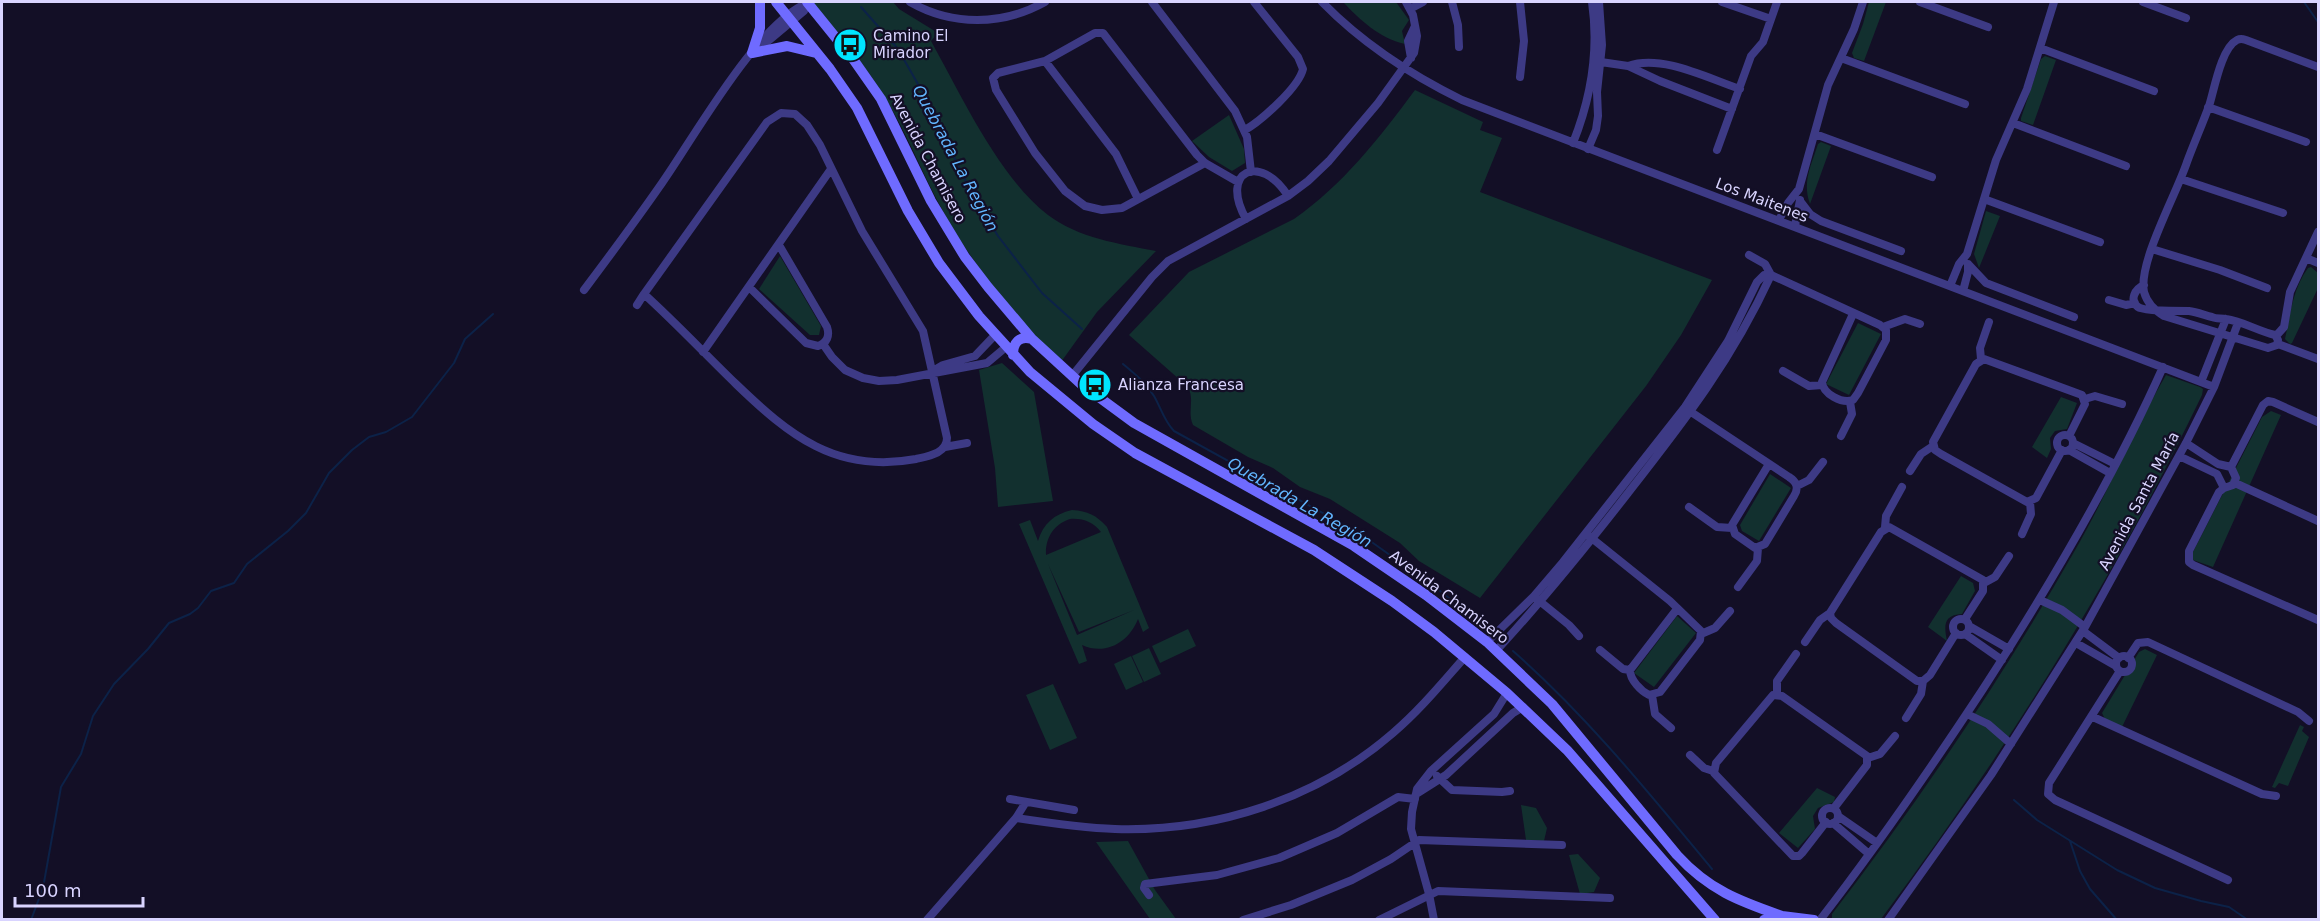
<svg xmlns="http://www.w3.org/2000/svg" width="2320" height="921" font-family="'DejaVu Sans',sans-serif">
	<rect width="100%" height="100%" fill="#130f26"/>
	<path fill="#12302f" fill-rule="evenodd" d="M812 2H893L899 9 938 33 931 41C960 93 1000 179 1048 215 1078 238 1120 244 1156 251L1097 312 1061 362C1021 322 984 279 954 230 929 190 913 146 889 104 867 67 840 35 812 2Z
		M1343 2H1396L1409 20 1402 31 1405 44C1379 38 1360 20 1343 2Z
		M1869 2H1886L1864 61 1854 58 1852 53 1863 24Z
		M2045 56 2056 60 2033 125 2021 121V118L2041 59Z
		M1415 90 1483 122 1480 130 1502 138 1480 192 1712 280 1681 335 1646 386 1480 598 1419 561 1400 543 1330 499 1300 487 1273 468 1248 457 1193 425C1187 412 1195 400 1188 387L1129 335 1189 272 1294 219C1343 185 1380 137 1415 90Z
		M1229 115 1244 149 1245 163 1232 171 1209 157 1192 141Z
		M1821 142 1831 146 1810 204C1802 182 1811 166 1818 144Z
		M1986 211 2000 216 1979 268 1974 254Z
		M780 256 821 326 819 335H810L759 289Z
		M2311 267 2318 273V288L2292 343 2290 344 2285 339C2290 315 2293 288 2308 268Z
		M1858 323 1881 334 1849 395 1826 384Z
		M1002 363 1034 392 1053 501 998 507 995 468 979 370Z
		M2166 375 2200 387 2203 389 2202 395C2113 580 2004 755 1881 919L1832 920V914C1920 800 2002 678 2074 552 2107 495 2133 431 2166 375Z
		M2061 397 2077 403 2067 429 2055 431 2050 438 2051 449 2047 458 2032 447Z
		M2271 411 2281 415 2213 567 2193 560 2192 554 2262 417Z
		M1770 474 1791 488 1759 541 1742 531 1740 525Z
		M1072 510C1088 511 1096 515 1107 527L1149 628 1143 632 1138 619C1129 642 1106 656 1082 645L1087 661 1079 664 1019 524 1030 520 1038 541C1043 524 1054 514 1072 510ZM1070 519C1083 518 1093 522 1101 532L1046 555C1045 538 1054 524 1070 519ZM1048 564 1079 632 1134 610 1077 635Z
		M1961 576 1973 583 1975 591 1962 614C1943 615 1944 626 1947 641L1928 627Z
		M1677 616 1696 633 1654 687 1634 673Z
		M1188 629 1196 646 1160 663 1152 646Z
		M1149 648 1161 674 1144 682 1132 656Z
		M2145 649 2157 655 2122 727 2105 719 2102 713 2139 652Z
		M1131 656 1143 682 1126 690 1114 664Z
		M1053 684 1077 738 1050 750 1026 695Z
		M2300 725 2304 727 2302 731 2309 737 2288 786 2279 783 2275 788 2272 787Z
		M1817 788 1835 797 1834 802 1818 808 1813 816 1815 829 1798 848 1779 833Z
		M1521 805 1536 808 1547 828 1544 841 1526 840Z
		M1128 841 1155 890 1176 919H1150L1096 842Z
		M1578 854 1600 878 1594 892 1580 894 1569 855Z"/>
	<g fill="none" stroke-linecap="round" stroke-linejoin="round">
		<path stroke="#0c2248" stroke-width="2" d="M2304 2 2318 22
			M861 7 898 49 923 93 970 190 998 236 1042 293 1082 329
			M1123 364C1135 374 1146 383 1154 396 1161 408 1164 421 1174 431L1359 533 1439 590 1489 631
			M1513 651C1587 716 1649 793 1712 869
			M2014 800 2037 820 2117 870 2155 888 2201 901 2229 907 2248 920
			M2070 841 2080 871 2090 889 2117 920
			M31 920 43 888 61 787 81 754 93 716 114 684 148 649 169 623 190 614 198 608 211 591 234 583 247 564 288 531 306 513 329 473 352 450 369 437 386 432 412 417 454 363 465 339 493 314"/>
		<path stroke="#3d3a85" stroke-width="8" d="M910 2C952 26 1002 26 1045 2
			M1152 2 1235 111 1247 137 1251 172
			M1322 2C1363 44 1409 74 1462 100L2214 387
			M1452 2 1458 25 1459 47
			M1722 2 1771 19
			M1920 2 1988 27
			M2143 2 2186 18
			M1410 9 1423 2
			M761 47 804 11 809 3
			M2040 48 2154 91
			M1411 58 1408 41 1415 26
			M1841 58 1965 104
			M1045 61 1116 154 1138 199
			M1594 61 1628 66 1660 81 1732 109
			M1628 66C1662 54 1707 78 1740 89
			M1520 77 1524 41 1520 2
			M2208 107 2306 142
			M2013 123 2126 166
			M1245 130C1261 121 1299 87 1303 69L1298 57 1254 2
			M1815 134 1932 177
			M1573 143C1591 98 1599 50 1592 2
			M1588 149 1596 130 1598 116 1597 92 1602 45 1599 2
			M1717 150 1751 56 1763 42 1777 2
			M1205 163 1122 208 1102 210 1085 206 1065 191 1035 153 996 90 993 78 998 73 1045 61 1095 33H1103L1197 155 1205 163 1238 182
			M2181 179 2283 213
			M1984 199 2100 242
			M1800 201 1810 214 1821 221 1901 251
			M1246 219C1219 171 1260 152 1288 196
			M1779 220 1788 203 1799 189 1828 85 1854 29 1863 2
			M1795 226 1800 200
			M2152 249 2220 270 2267 288
			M1749 255 1765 264 1771 275 1880 325 1886 330V340L1858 393 1853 400C1842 404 1823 394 1822 382L1853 314
			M2306 258 2318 263
			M1969 265 1986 283 2074 317
			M2144 285C2135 289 2129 300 2138 307 2143 311 2180 311 2189 311 2197 312 2204 315 2212 317 2216 319 2221 318 2226 319 2242 321 2258 331 2275 335L2278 340 2277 345 2268 348 2164 316C2154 310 2147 303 2144 292 2138 262 2177 193 2187 162 2194 143 2202 125 2209 106 2214 91 2221 48 2237 40 2241 38 2243 39 2246 40L2318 67
			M1950 286 1959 264 1967 254 1996 160 2027 89 2054 2
			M749 287 806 343 818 346C827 343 830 336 827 327L779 245
			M584 290C611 254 637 219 662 183 695 136 759 20 810 2
			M1963 291 1968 272V264
			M2109 300 2126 305 2135 303
			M637 305 644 294 767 122 781 113 795 114 807 125 820 145 862 231 923 331 947 438C947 453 929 456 916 459 836 474 789 435 736 384 705 354 676 323 644 294
			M1883 327 1905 319 1920 324
			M2276 336 2284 327 2290 292 2318 232
			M823 344 832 357 845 370 863 378 879 381 897 380 987 363 1006 347
			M2278 344 2318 359
			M703 352 831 169
			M1981 359 1980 348 1989 322
			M933 371 943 365 975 356 995 335
			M1783 371 1809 386 1822 385
			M1072 376 1152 277 1168 261 1288 196 1308 181 1329 161 1378 103 1414 53 1417 36 1413 15 1406 2
			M2201 382 2226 319
			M2085 399 2095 396 2122 404
			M1688 410 1789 477C1797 482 1799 488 1794 496L1765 544 1755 548 1735 534 1732 525 1769 464
			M2057 443a8 8 0 1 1 16 0a8 8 0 1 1-16 0Z
			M1841 436 1852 414 1850 402
			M2073 443 2115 464
			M2186 443 2218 464 2231 467 2236 478 2233 485 2224 488 2219 492 2189 551V562L2193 565 2318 620
			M945 447 967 443
			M2062 450 2036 498 2027 502 1941 454 1935 450 1933 442 1976 364 1984 359 2082 395 2085 404 2069 436
			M2069 450 2110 473
			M2179 456 2217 474 2224 488
			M2231 467 2263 405 2268 401 2273 402 2318 422
			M1910 471 1921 454 1933 446
			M2235 483 2318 521
			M1797 486 1809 480 1823 462
			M1689 507 1717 527 1732 528
			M1885 527 1886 516 1902 487
			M2022 534 2031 514 2030 502
			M1589 536 1670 601 1701 631 1700 640 1660 692 1649 695C1641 691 1630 680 1630 670L1677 609
			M1984 583 1995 577 2009 556
			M1738 587 1757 561 1758 548
			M1537 599 1569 625 1579 636
			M2040 600 2062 610 2085 627
			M1953 627a8 8 0 1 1 16 0a8 8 0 1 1-16 0Z
			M1969 626 2009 649
			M2083 631 2119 658
			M1956 633 1930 675 1923 681H1917L1836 623 1831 618 1830 613 1881 532 1889 527 1983 580V591L1965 619
			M1701 634 1715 628 1730 611
			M1965 634 2002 660
			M1487 642 1534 596 1563 562 1685 407 1728 341 1757 282 1764 275H1771
			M1805 642 1820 620 1830 613
			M2076 643 2116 666
			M1600 650 1623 669 1630 670
			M1496 651C1543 600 1586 547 1628 493 1685 420 1732 360 1771 275
			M2116 664a8 8 0 1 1 16 0a8 8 0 1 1-16 0Z
			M2128 658 2138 643 2148 642 2298 712 2309 721
			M2120 671 2049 783 2048 794 2055 800 2228 880
			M1777 694V681L1796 654
			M1652 695 1655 714 1671 728
			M1967 714 1988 724 2011 744
			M2093 717 2262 794 2276 796
			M1906 718 1921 694 1923 681
			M1690 755 1704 768 1713 771
			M1868 758 1880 754 1895 736
			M1437 776 1452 790 1502 792 1510 791
			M1416 794 1446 775 1513 713 1523 707
			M1010 799 1074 810
			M1822 816a8 8 0 1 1 16 0a8 8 0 1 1-16 0Z
			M1838 816 1877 843
			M1016 818C1049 823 1082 828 1115 829 1216 832 1317 799 1393 733 1420 710 1442 683 1465 657
			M1826 822 1802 853 1799 856H1793L1714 773 1716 763 1773 695 1782 696 1867 756V765L1834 808
			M1833 823 1869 854
			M1149 895 1144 888 1145 884 1217 875 1279 858 1337 833 1398 797 1415 799
			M927 920 1016 818 1026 802
			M1243 920 1291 905 1352 880 1391 859 1419 840 1562 845
			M1379 920 1438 891 1610 898
			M1434 920 1429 894 1411 829 1412 812 1417 789 1431 771 1494 714 1507 693
			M1820 920C1878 845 1931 768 1983 689 2049 587 2114 477 2163 367
			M1888 920 1991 775 2085 627 2186 443 2214 387 2238 323"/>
		<path stroke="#6f6bff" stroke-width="10" d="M776 2 830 69 857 108 908 211 939 263 979 316 1030 372 1093 424 1135 453 1314 550 1392 601 1434 632 1507 693 1567 750 1715 920
			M807 2 853 59 881 99 931 201 965 257 988 287 1032 339 1081 384 1134 423 1354 546 1426 595 1487 642 1552 704 1677 855C1709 890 1739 901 1782 916
			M752 53 787 46 816 53
			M752 53 760 28V2
			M1013 355C1013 343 1019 335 1032 339
			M1764 920 1782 916 1814 920"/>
	</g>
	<defs>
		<g id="bus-disc" transform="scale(1.725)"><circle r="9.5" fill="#00e5ff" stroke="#130f26"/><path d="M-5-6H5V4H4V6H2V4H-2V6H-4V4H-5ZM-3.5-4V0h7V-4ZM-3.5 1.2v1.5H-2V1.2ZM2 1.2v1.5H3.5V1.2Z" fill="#111"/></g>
	</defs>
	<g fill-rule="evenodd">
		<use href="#bus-disc" x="850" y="45"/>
		<use href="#bus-disc" x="1095" y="385"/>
	</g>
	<g text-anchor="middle" stroke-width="4.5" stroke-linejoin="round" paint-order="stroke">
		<g font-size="15" fill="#d9d4ff" stroke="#130f26" text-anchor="start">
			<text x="873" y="41">Camino El<tspan x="873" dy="17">Mirador</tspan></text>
			<text x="1118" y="390">Alianza Francesa</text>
		</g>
		<g font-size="15" fill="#d9d4ff" stroke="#130f26">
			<text transform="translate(928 158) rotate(62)" y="5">Avenida Chamisero</text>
			<text transform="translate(1762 200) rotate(21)" y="5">Los Maitenes</text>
			<text transform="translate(2139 501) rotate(-62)" y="5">Avenida Santa María</text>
			<text transform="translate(1449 597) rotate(37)" y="5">Avenida Chamisero</text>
		</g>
		<g font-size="16" font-style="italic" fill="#62b6ff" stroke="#130f26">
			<text transform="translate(956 158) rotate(62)" y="6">Quebrada La Región</text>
			<text transform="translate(1300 502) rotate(30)" y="6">Quebrada La Región</text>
		</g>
	</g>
	<rect width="2320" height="921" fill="none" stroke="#d9d4ff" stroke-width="6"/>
	<path d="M15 897v9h128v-9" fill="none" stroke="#d9d4ff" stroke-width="3"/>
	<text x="24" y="897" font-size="18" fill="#d9d4ff" stroke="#130f26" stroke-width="4.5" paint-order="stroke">100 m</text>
</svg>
